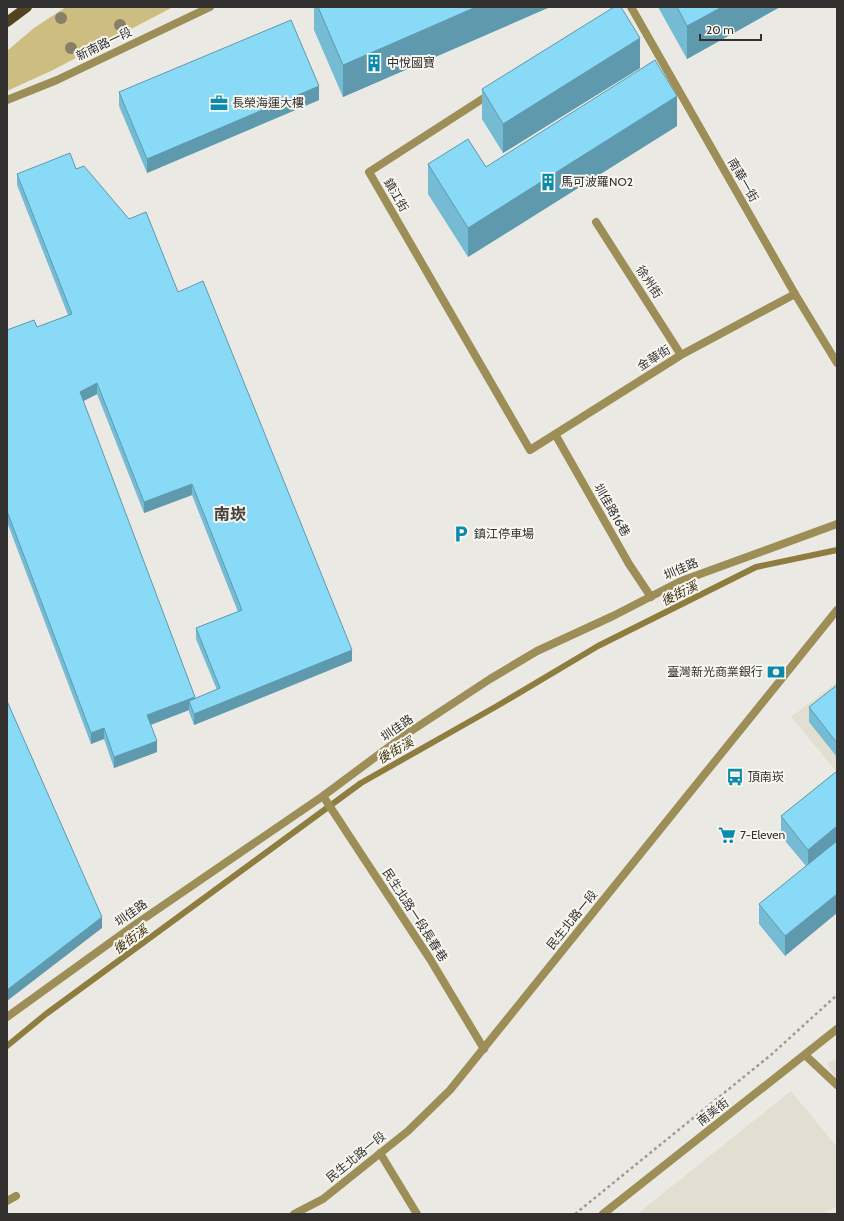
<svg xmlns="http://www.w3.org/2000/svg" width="844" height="1221" font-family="Cabin,'Noto Sans TC',sans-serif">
	<rect width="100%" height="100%" fill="#ebe9e3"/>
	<path fill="#e2dfd2" d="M837 682V772L791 717Z
		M837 1058V1082L827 1063Z
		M791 1091 837 1147V1207L823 1214H637Z"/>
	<path fill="#cebd80" d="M66 7H173L53 70 7 91V51L34 28Z"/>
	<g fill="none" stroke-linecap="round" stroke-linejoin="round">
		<path stroke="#8e7d3e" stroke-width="6" d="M7 1046 46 1014 361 783 497 706 598 646 756 567 837 550"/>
		<path stroke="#9d9c97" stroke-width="2.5" stroke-dasharray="3 3" stroke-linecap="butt" d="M575 1214 772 1054 837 995"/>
		<path stroke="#9d8d56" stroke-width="8" d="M490 94 369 172 530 450 681 355 795 294
			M596 222 681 355
			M555 434 629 564 651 597
			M323 796 430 959 484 1049
			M805 1055 837 1085
			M7 1201 16 1196"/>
		<path stroke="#9d8d56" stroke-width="8" d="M631 7 795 294 837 363
			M7 100 57 80 210 7
			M7 1017 136 924 323 796 405 735 490 679 537 651 613 616 681 581 837 524
			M380 1153 417 1214
			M294 1214 323 1199 408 1131 450 1090 837 610
			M603 1214 837 1029"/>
		<path stroke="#4f441d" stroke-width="10" d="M7 22 27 7"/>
	</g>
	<g fill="#878068">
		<circle cx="61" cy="18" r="6"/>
		<circle cx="120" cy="25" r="6"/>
		<circle cx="71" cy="48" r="6"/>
	</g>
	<path fill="#75bbd4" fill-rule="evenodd" d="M314 7H550L343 97 314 30Z
		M658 7H780L687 59Z
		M640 68 503 153 482 119V89Z
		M119 92 319 100 147 173 119 106Z
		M677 126 468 257 428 194V164L486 167Z
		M76 169 178 292 352 661 194 725 189 712V710L151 725 157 752 114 768 104 739 91 744 7 522V330L37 327 68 315 17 185V174ZM97 394 144 513 192 495 238 612 196 628V639L217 690 195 699 83 401Z
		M837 685V757L809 722V707Z
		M837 771 785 956 759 924V904L806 866 781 836V816Z"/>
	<path fill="#5f99ad" d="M476 7H550L343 97V65Z
		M722 7H780L687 59V26Z
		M640 38V68L503 153V124Z
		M319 86V100L147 173V159Z
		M677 96V126L468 257V228Z
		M97 383V394L80 403V392Z
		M192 484V495L144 513V502Z
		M352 650V661L194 725V714Z
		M195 697V708L189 701V710L147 726V715Z
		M104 728V739L91 744V733Z
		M157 741V752L114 768V757Z
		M837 826V846L808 870V850Z
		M837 894V913L785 956V936Z
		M102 917V928L7 1001V990Z"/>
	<path fill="#88daf7" stroke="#5f99ad" d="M318 7H476L343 65Z
		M614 7H621L640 38 503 124 482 89Z
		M677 7H722L687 26Z
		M291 20 319 86 147 159 119 92Z
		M655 60 677 96 468 228 428 164 468 139 486 167Z
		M70 153 76 169 84 166 129 219 146 212 178 292 203 281 352 650 194 714 189 701 220 688 196 628 242 610 192 484 144 502 97 383 80 392 195 697 147 715 157 741 114 757 104 728 91 733 7 511V330L34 320 37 327 72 314 17 174Z
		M837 685V743L809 707Z
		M7 701 102 917 7 990Z
		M837 771V826L808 850 781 816Z
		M837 841V894L785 936 759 904Z"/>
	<defs>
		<g id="building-bare" transform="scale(1.38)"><path d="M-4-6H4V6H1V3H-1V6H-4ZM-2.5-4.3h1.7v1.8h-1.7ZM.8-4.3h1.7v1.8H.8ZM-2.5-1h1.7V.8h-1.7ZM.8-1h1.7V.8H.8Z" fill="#0a8bac" stroke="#f8f6f1" stroke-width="2.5" paint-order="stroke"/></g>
		<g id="office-bare" transform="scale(1.38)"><path d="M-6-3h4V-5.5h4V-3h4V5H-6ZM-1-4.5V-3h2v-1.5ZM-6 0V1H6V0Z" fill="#0a8bac" stroke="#f8f6f1" stroke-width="2.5" paint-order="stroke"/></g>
		<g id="parking-bare" transform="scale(1.38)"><path d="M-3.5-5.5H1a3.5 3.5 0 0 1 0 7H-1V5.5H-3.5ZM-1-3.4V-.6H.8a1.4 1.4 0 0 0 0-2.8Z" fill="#0a8bac" stroke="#f8f6f1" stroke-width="2.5" paint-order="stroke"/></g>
		<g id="bank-bare" transform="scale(1.38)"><path d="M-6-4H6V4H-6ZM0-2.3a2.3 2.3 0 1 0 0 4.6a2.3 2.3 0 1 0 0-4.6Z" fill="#0a8bac" stroke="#f8f6f1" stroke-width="2.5" paint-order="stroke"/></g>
		<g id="bus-bare" transform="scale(1.38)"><path d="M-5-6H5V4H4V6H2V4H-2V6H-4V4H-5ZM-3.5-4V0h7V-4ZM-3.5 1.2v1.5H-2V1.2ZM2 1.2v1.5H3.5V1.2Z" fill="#0a8bac" stroke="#f8f6f1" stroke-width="2.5" paint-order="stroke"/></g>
		<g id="supermarket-bare" transform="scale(1.38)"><path d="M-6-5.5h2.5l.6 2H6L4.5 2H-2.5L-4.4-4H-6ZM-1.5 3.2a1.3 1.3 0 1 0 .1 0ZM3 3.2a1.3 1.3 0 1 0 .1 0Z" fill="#0a8bac" stroke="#f8f6f1" stroke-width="2.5" paint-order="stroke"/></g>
	</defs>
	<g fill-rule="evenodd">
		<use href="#building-bare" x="374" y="63"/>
		<use href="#office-bare" x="219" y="103"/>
		<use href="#building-bare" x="548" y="182"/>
		<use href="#parking-bare" x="461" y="534"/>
		<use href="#bank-bare" x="776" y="672"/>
		<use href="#bus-bare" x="735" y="777"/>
		<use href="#supermarket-bare" x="727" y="835"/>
	</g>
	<g text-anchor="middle" stroke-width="4" stroke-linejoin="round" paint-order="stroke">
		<g font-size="12" fill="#32312f" stroke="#f8f6f1">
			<text transform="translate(104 44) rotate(-26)" y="4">新南路一段</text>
			<text transform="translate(743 180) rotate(60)" y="4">南華一街</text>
			<text transform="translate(396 195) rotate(60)" y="4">鎮江街</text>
			<text transform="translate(649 282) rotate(57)" y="4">徐州街</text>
			<text transform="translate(654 358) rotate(-32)" y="4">金華街</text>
			<text transform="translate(612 510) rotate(60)" y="4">圳佳路16巷</text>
			<text transform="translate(681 569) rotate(-23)" y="4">圳佳路</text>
			<text transform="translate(397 728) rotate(-35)" y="4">圳佳路</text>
			<text transform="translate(131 913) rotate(-35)" y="4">圳佳路</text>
			<text transform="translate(415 915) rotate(57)" y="4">民生北路一段長春巷</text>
			<text transform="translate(572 920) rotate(-51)" y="4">民生北路一段</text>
			<text transform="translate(713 1112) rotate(-38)" y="4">南美街</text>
			<text transform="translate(356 1157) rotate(-39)" y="4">民生北路一段</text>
		</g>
		<g font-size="12" fill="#32312f" stroke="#f8f6f1" text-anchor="start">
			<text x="387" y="67">中悅國寶</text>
			<text x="232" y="107">長榮海運大樓</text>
			<text x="561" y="186">馬可波羅NO2</text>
			<text x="474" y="538">鎮江停車場</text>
			<text x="763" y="676" text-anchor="end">臺灣新光商業銀行</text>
			<text x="748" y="781">頂南崁</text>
			<text x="740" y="839">7-Eleven</text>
		</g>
		<g font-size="13" font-style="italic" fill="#3e330c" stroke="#f8f6f1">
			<text transform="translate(679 593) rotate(-26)" y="5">後街溪</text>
			<text transform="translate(395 750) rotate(-30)" y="5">後街溪</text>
			<text transform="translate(130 939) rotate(-36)" y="5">後街溪</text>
		</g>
		<g font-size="16" font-weight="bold" fill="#42413c" stroke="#f8f6f1">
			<text x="230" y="520">南崁</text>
		</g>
	</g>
	<rect width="844" height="1221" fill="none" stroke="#32312f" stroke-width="16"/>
	<path d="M700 34v6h61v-6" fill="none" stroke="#32312f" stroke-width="2"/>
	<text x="706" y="34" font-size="12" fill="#32312f" stroke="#f8f6f1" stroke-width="3" paint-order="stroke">20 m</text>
</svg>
